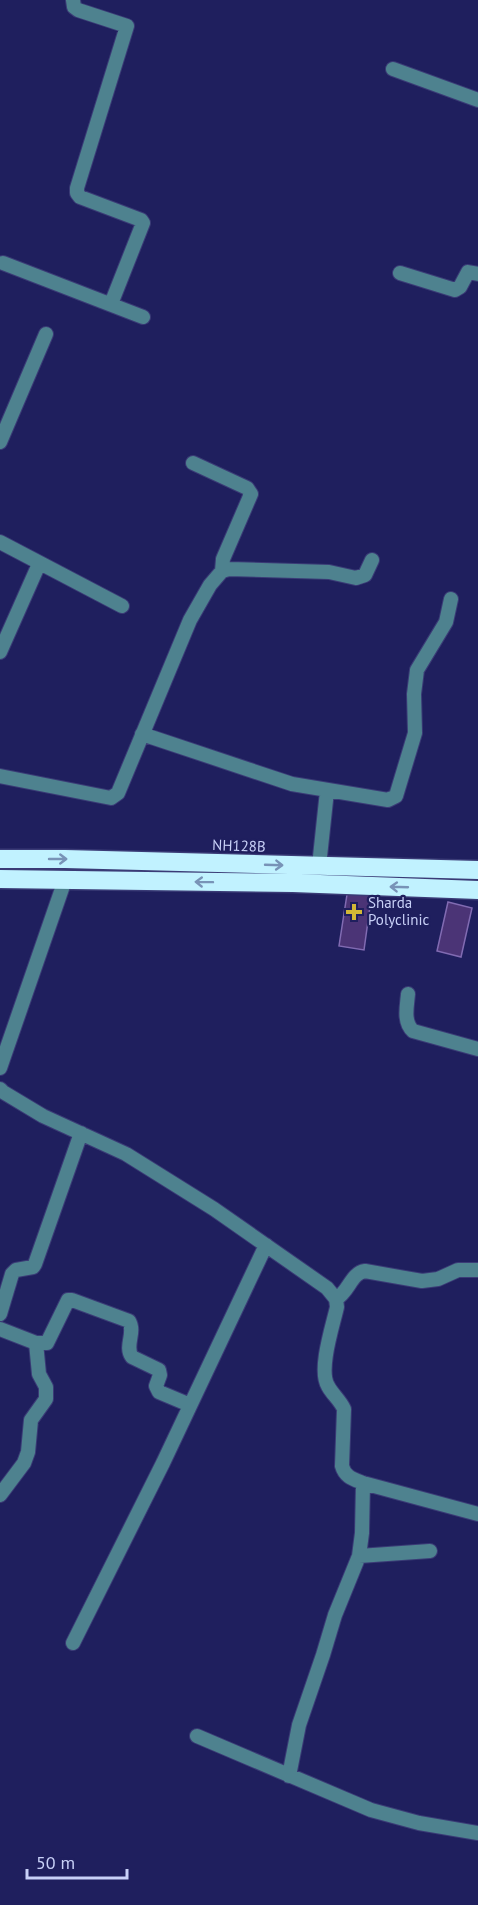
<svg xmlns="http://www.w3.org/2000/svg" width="478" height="1905" font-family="'PT Sans',sans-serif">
	<rect width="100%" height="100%" fill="#1f1f5e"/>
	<path fill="#4b3476" stroke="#816bb2" stroke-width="1.5" d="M348 888 372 892 364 950 339 946Z
		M448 902 472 908 461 957 437 951Z"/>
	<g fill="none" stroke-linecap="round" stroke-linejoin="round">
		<g stroke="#3a3b76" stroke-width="16">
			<path id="minor" d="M73 0 74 7 78 10 127 26 77 188V193L80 197 141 220 143 223 111 304
				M393 69 478 100
				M3 263 143 317
				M400 273 455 290 460 287 468 272 478 274
				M0 442 46 334
				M193 463 247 488 251 494 223 559 222 571
				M0 542 122 606
				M0 652 39 564
				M142 734 292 784 388 800 396 796 415 733 414 694 417 670 446 622 451 599
				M0 776 111 798 118 793 190 620 210 585 222 571 229 569 329 572 356 578 365 575 372 560
				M319 866 327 791
				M408 994C407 1006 403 1022 413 1031L478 1049
				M0 1068 65 880
				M0 1089 3 1092 43 1116 126 1154 214 1209 327 1288 336 1299 337 1307C333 1325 318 1370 328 1386 332 1394 340 1400 344 1409L342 1466C345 1477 353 1479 363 1483L478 1514
				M336 1299C349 1292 351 1273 365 1271L422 1281 438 1279 458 1270H478
				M0 1314 12 1274 16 1270 33 1267 35 1264 81 1133
				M0 1329 36 1343H47L68 1300H72L129 1321C136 1333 124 1346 132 1357L159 1370 160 1375 156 1386 159 1392 190 1405
				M0 1495 24 1463 28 1452 31 1420 46 1399V1387L39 1374 36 1343
				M359 1556 430 1551
				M73 1643 163 1463 266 1245
				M197 1736 371 1810 419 1823 478 1833
				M289 1776 299 1725 323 1655 335 1615 359 1556 362 1533 363 1483"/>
		</g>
		<g stroke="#3a3b76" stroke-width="21">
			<path id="highway" d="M0 859H65L478 870
				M0 879 293 883 478 890"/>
		</g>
		<use href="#minor" stroke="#4e828f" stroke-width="14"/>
		<use href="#highway" stroke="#c1f2ff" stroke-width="18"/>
	</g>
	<defs><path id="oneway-shaft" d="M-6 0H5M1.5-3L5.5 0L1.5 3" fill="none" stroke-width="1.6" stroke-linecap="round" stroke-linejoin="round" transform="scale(1.5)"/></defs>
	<g stroke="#7893b7">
		<use href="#oneway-shaft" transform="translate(58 859)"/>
		<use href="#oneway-shaft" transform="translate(274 865) rotate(2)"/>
		<use href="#oneway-shaft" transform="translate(204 882) rotate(-179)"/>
		<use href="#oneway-shaft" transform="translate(399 887) rotate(-178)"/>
	</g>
	<path fill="#d2b736" stroke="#1f1f5e" stroke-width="2" d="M351 903h6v6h6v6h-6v6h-6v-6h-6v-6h6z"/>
	<g text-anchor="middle" stroke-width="4.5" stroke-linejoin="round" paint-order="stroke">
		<g font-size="15" fill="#c8d0f7" stroke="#1f1f5e">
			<text transform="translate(239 846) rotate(2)" y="5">NH128B</text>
		</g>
		<g font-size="15" fill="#c8d0f7" stroke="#1f1f5e" text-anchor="start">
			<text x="368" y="908">Sharda<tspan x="368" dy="17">Polyclinic</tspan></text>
		</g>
	</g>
	<path d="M27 1869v9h100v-9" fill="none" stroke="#c8d0f7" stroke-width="3"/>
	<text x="36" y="1869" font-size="18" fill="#c8d0f7" stroke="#1f1f5e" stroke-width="4.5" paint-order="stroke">50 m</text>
</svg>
